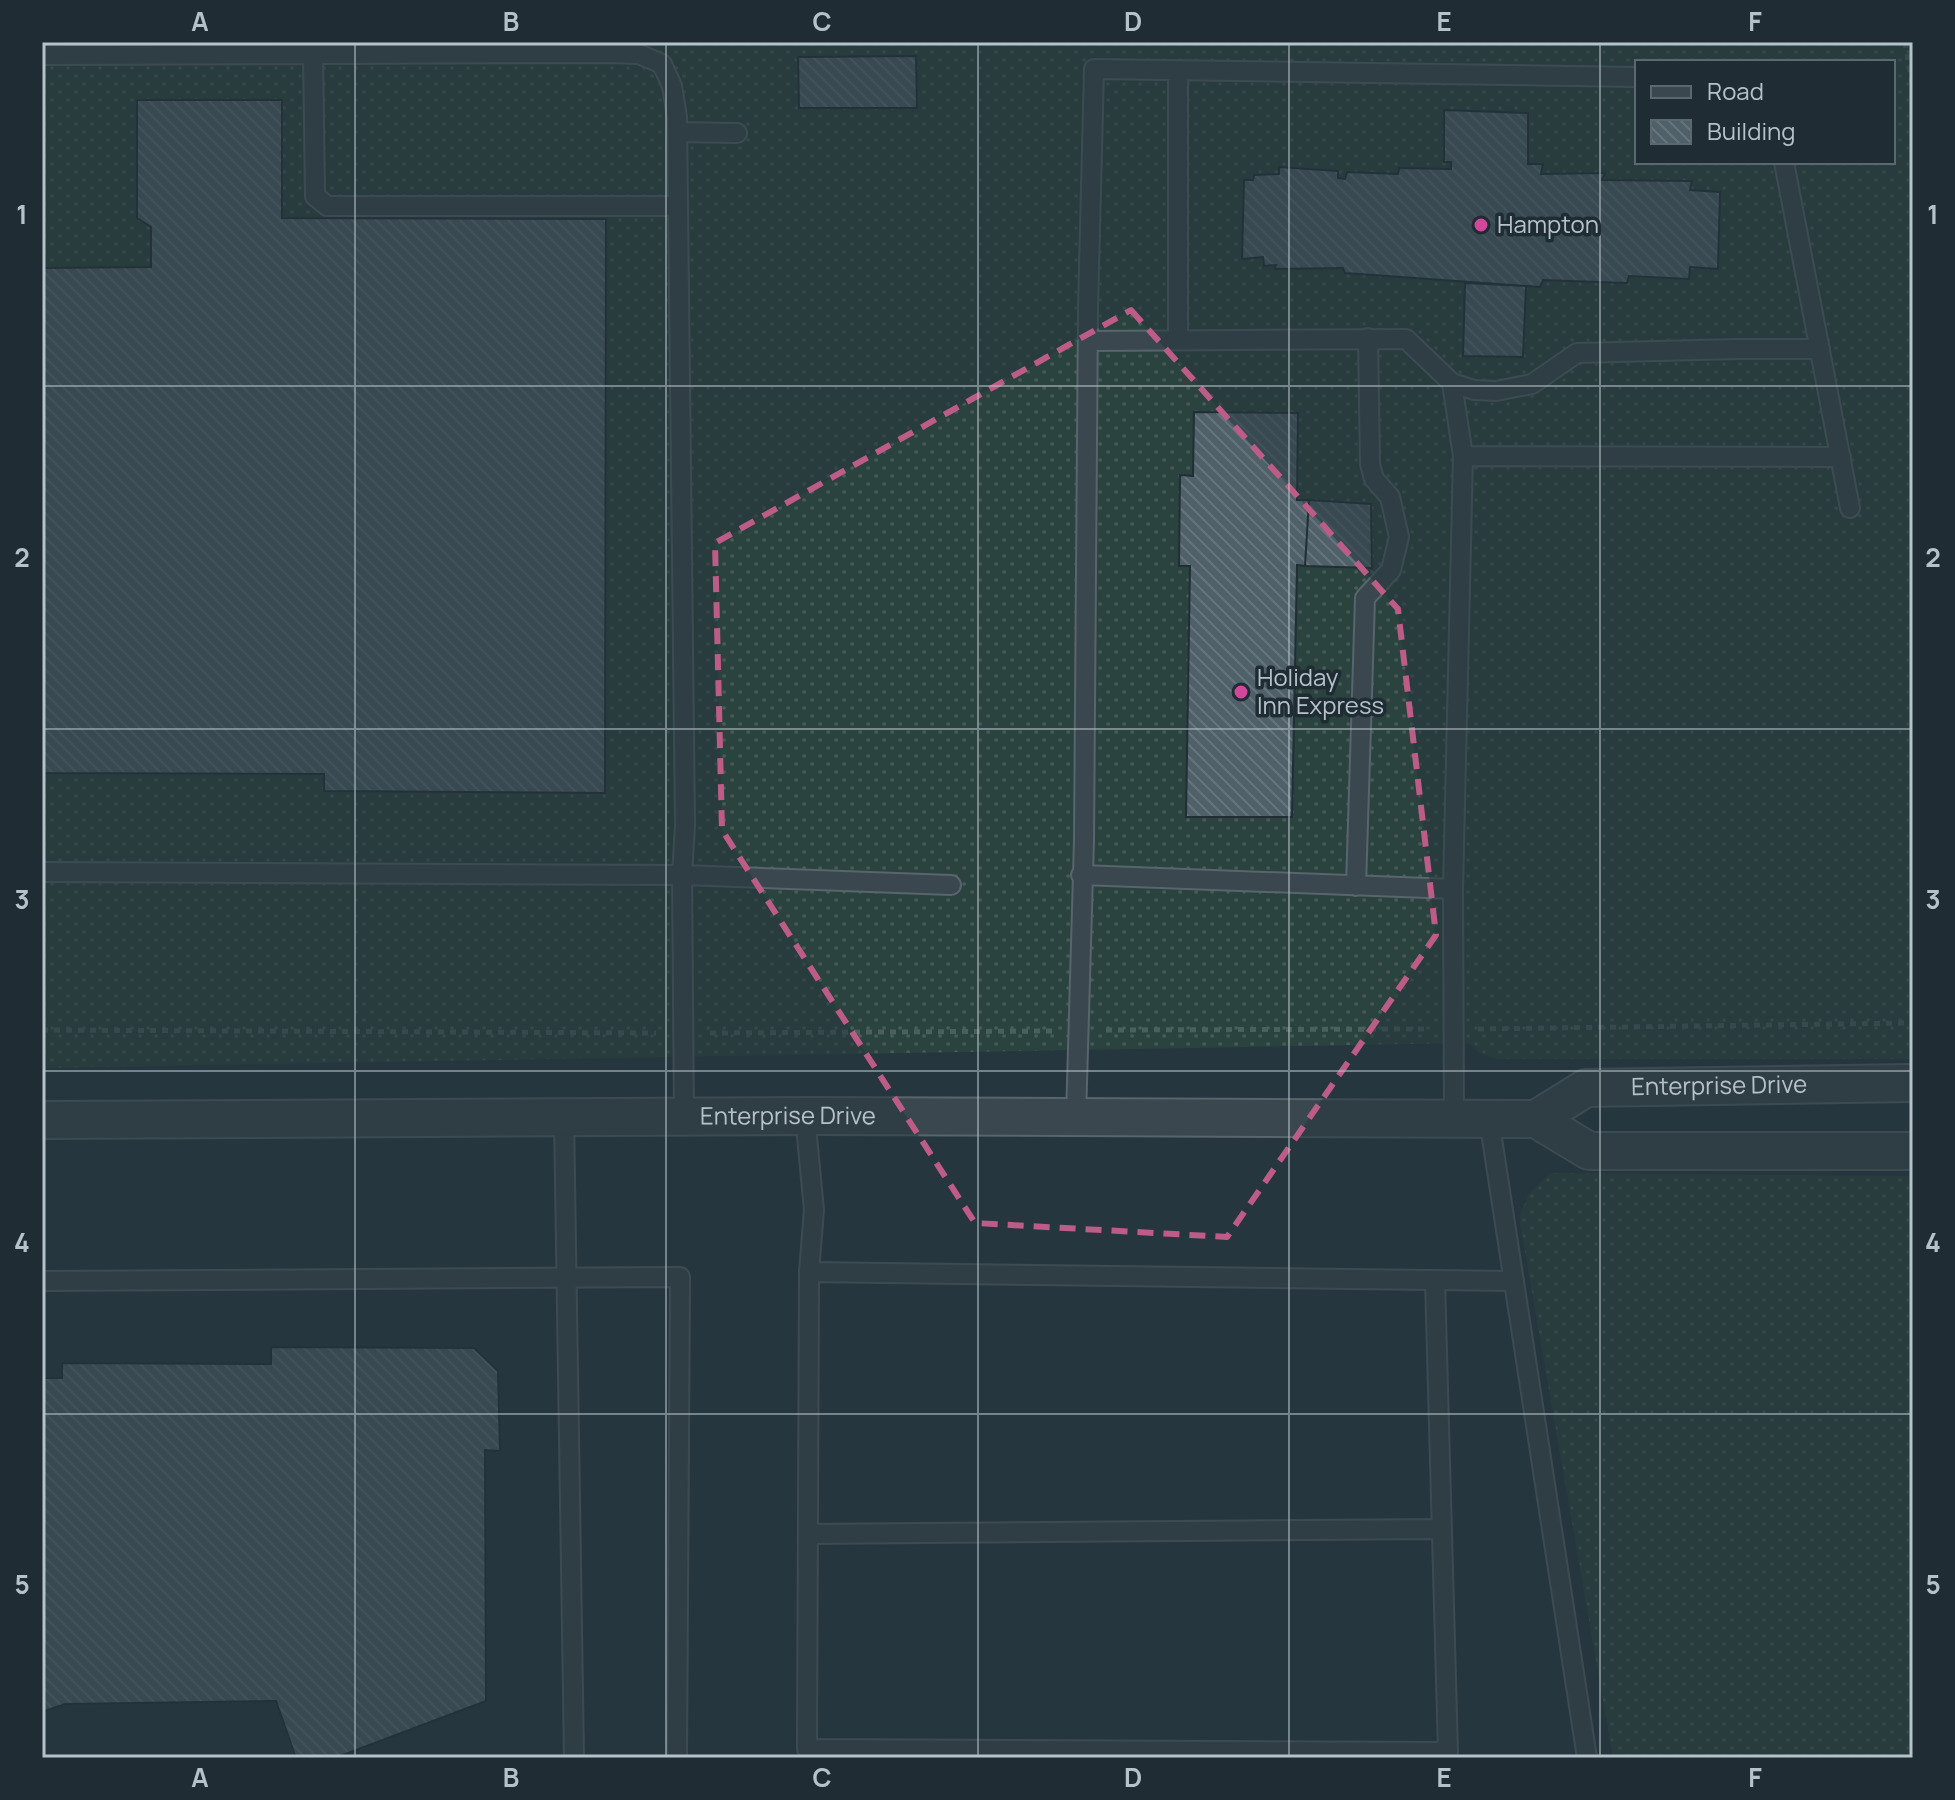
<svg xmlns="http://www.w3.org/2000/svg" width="1955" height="1800" font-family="Manrope,sans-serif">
	<defs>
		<pattern id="grass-dots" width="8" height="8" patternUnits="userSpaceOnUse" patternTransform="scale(2)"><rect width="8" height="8" fill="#2b433f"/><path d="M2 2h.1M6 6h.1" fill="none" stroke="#485c59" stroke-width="1.8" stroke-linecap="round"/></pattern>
		<pattern id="building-back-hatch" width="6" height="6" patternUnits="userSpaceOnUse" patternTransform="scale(2)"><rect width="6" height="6" fill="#4f6069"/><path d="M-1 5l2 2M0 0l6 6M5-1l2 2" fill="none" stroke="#66757d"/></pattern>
	</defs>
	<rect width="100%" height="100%" fill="#26363e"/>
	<path fill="url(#grass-dots)" fill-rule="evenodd" d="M42 42H1913V1059H1498L1480 1053 1468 1043 42 1068ZM1637 62H1893V162H1637Z
		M1550 1173 1913 1176V1758H1613L1519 1217 1529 1194Z"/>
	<path fill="url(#building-back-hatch)" stroke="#212e36" stroke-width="2" d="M916 56 917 108H799L798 57Z
		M137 100H282V218L606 219 605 793 324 791V774L42 773V268L151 267V227L137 218Z
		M1444 110 1528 113V164H1543L1541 174 1605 173 1602 180 1692 181 1690 190 1720 192 1718 269 1690 267 1689 279 1629 276 1627 283 1543 280 1540 287 1345 273 1343 268 1275 269 1276 265 1264 266 1263 257 1242 259 1244 180H1253L1254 175 1279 174V167L1338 171V178L1345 179 1347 172 1398 174 1399 168 1451 169V162H1444Z
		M1465 283 1526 286 1523 357 1463 356Z
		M1194 412 1298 413 1297 500H1309L1305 566 1297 565 1292 817H1186L1190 566H1179L1180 475 1193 476Z
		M1309 500 1371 504 1372 568 1305 566Z
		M271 1347 474 1348 498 1371 500 1451 485 1450 486 1701 335 1758H296L276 1701 65 1704 42 1712V1378H62V1363L271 1364Z"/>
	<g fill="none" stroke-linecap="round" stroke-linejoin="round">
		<g stroke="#58656c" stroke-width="22">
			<path id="lane" d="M313 54 315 196 327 206H678
				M42 55 606 53 639 54 662 64 672 86 677 117 685 826 682 875 684 1117
				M1178 72V340
				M678 132 737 133
				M1784 162 1850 508
				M1089 341 1406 339 1452 383 1474 390 1496 391 1532 384 1577 353 1738 349H1820
				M1452 383 1463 456 1453 889 1454 1119
				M1463 456 1841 457
				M42 872 682 875 951 885
				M1081 875 1453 889
				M1356 886 1365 598 1391 570 1399 537 1390 497 1374 479 1370 464 1368 338
				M805 1116 814 1210 809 1272
				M564 1117 574 1758
				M1076 1118 1084 840 1088 308 1094 69 1637 77
				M1489 1119 1587 1758
				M1435 1280 1448 1752 807 1749 809 1272 1514 1281
				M42 1281 680 1277 677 1758
				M808 1534 1442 1529"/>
		</g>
		<g stroke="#58656c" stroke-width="40">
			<g id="street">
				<path id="s1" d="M1536 1119 1586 1088 1913 1083"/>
				<path id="s2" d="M42 1120 812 1116 1536 1119 1589 1151H1913"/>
			</g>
		</g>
		<path stroke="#4a605d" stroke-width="5" stroke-dasharray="6 6" stroke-linecap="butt" d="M1905 42 1913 89
			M1478 1029 1913 1023
			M42 1030 656 1033
			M1106 1030 1428 1029
			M710 1033 1052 1031"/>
		<use href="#lane" stroke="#3a474e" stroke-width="18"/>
		<use href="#street" stroke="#3a474e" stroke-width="36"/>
	</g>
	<path d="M0 0H1955V1800H0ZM1131 310 1398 609 1436 935 1227 1237 975 1223 722 830 715 543Z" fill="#26363e" fill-opacity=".55" fill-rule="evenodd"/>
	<path fill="none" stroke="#bd5c87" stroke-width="6" stroke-dasharray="16 10" stroke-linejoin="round" d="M1131 310 1398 609 1436 935 1227 1237 975 1223 722 830 715 543Z"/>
	<path fill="none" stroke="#b6c2c9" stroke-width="2" stroke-opacity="0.55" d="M355 42V1758M666 42V1758M978 42V1758M1289 42V1758M1600 42V1758M42 386H1913M42 729H1913M42 1071H1913M42 1414H1913"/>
	<g fill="#d1479c" stroke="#1f2c34" stroke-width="3">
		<circle cx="1481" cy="225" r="8"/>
		<circle cx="1241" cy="692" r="8"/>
	</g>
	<g text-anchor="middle" stroke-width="7" stroke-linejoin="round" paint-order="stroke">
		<g font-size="24" fill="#b6c2c9" stroke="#1f2c34" text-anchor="start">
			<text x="1497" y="233">Hampton</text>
			<text x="1257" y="686">Holiday<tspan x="1257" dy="28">Inn Express</tspan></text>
		</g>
		<g font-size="24" fill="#b6c2c9" stroke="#1f2c34">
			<text dy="8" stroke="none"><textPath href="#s1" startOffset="192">Enterprise Drive</textPath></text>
			<text dy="8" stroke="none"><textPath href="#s2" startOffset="746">Enterprise Drive</textPath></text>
		</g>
	</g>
	<rect width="1955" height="1800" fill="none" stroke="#1f2c34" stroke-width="88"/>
	<rect x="1635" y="60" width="260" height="104" fill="#1f2c34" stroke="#5b6870" stroke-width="2"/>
	<rect x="1651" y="86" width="40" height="12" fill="#3a474e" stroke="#5b6870" stroke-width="2"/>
	<text x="1707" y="100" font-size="24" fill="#b6c2c9">Road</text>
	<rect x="1651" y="120" width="40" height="24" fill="url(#building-back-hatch)" stroke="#5b6870" stroke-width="2"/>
	<text x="1707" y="140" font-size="24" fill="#b6c2c9">Building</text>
	<rect x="44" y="44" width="1867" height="1712" fill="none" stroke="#b6c2c9" stroke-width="3"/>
	<g font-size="26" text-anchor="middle" font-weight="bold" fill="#b6c2c9">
		<text x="200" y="31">A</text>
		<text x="511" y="31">B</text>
		<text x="822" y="31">C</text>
		<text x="1133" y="31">D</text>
		<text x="1444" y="31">E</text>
		<text x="1755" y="31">F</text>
		<text x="22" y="224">1</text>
		<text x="1933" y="224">1</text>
		<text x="22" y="567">2</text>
		<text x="1933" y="567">2</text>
		<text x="22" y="909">3</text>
		<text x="1933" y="909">3</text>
		<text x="22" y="1252">4</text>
		<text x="1933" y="1252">4</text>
		<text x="22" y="1594">5</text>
		<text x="1933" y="1594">5</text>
		<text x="200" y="1787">A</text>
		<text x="511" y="1787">B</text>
		<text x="822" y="1787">C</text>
		<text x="1133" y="1787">D</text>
		<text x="1444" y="1787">E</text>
		<text x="1755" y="1787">F</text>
	</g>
</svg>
